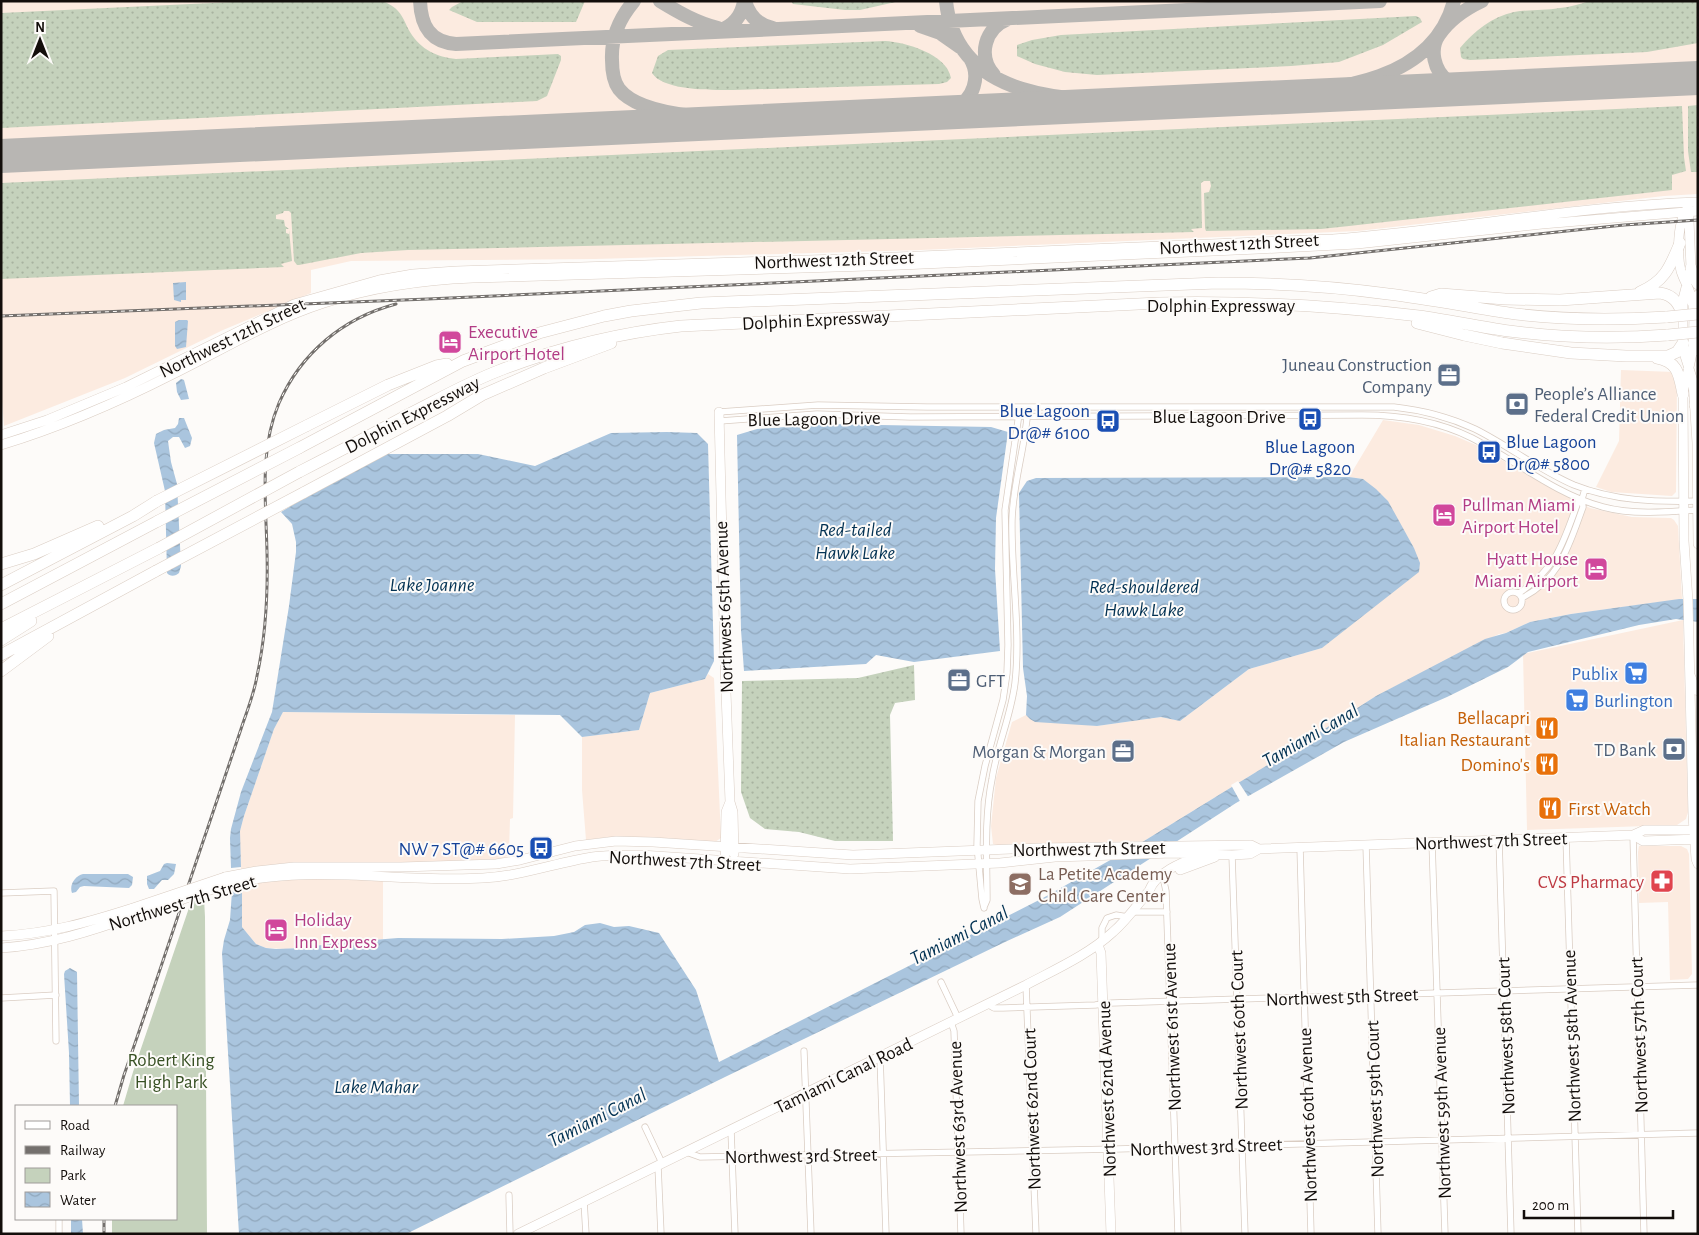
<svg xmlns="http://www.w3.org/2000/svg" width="1699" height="1235" font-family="'Alegreya Sans',sans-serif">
	<defs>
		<pattern id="grass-dots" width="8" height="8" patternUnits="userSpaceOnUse" patternTransform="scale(1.25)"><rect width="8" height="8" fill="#c5d2bc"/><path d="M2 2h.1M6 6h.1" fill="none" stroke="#a8b3a0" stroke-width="1.8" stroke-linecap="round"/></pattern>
		<pattern id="water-waves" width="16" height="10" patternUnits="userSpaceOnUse" patternTransform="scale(1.25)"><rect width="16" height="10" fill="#aac5de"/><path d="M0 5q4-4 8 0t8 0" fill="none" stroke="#91a8bd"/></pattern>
	</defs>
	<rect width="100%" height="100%" fill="#fdfbf9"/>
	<path fill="#fcebe0" d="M1 1H1698V194L1664 196 1358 231 921 250 595 259 351 261 311 270V293L223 330 125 378 4 426 1 389Z
		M1621 370 1674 372 1677 383 1676 492 1672 496 1611 492 1596 487 1619 441Z
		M1383 420 1419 425 1455 436 1476 445 1552 489 1590 508 1632 517 1671 518 1674 520 1678 526 1682 599 1571 614 1530 622 1506 633 1499 634 1376 696 1287 753 1144 841 997 845 993 844 991 826 996 778 1012 722 1026 715 1030 719 1097 726 1161 717 1180 721 1249 669 1322 648 1414 548 1385 498 1363 479 1349 477Z
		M1683 620 1688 812 1686 819 1677 825 1527 830 1523 654Z
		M708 674 714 678 721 838 715 842 650 837H609L586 840 582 790V737L639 730 650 693 705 679Z
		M283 712 515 715 513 818 510 819 509 851 511 855 499 859 479 860 391 863 294 862 241 869 240 849V831L244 816 274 729Z
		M1639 846H1681L1687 849 1689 854 1692 974 1688 979 1670 980 1668 902 1639 903 1638 852Z
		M278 879H373L383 880V939L335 943 286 949 266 948 256 944 242 927V885Z"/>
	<path fill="url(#grass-dots)" d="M254 1H382C401 8 402 17 410 32 421 50 437 57 456 59L558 54 561 56V60L547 96 537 101 1 128V13Z
		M463 1H585L576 22H477L449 10 452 7Z
		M791 1H900L860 10H845L793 4Z
		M1590 1H1698V43L1647 52 1470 60 1463 59 1461 57 1460 48C1474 31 1492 17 1514 12 1529 9 1545 11 1560 8 1570 7 1580 4 1590 1Z
		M1416 16 1420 18 1422 22 1383 45 1339 62 1291 66 1097 75 1065 72 1035 64 1017 56V45L1032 40 1061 35Z
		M885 41C905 42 947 54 951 78L947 82 939 84 733 90C713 90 663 91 652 73L658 56 668 50Z
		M1698 105V172H1691L1688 151V106Z
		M1682 106 1684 157 1686 171 1672 175V190L1349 226 1321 229 1206 231 1205 228 1204 193 1209 192 1211 186 1210 181H1204L1201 183 1202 228 1191 229 1194 232 408 250 361 253 299 265H297L294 261 291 213 289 211H284L283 213 276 215V219L284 220 285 226 289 229H286V233L289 234V230L292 261 281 264 284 267 1 279V183Z
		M914 665 915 700 895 703 890 715 893 841H835L799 832 765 829 750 818 741 792 742 681 858 678Z"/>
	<path fill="#c5d2bc" d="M204 898 205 917 207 1234H112V1219H176V1106H123L133 1072 191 902Z"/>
	<path fill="url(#water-waves)" d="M186 282V300H181V302L174 300 173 283Z
		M179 320H187L188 321 186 347 177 349 175 346V322Z
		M181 379 184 380 189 399 181 400 177 392 176 383Z
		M179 418H184L192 438 190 446 185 448 179 437H173L168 441 171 462 177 484 181 566 179 573C176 576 170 577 167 573L165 491 154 443 156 434 164 430 175 428 178 424Z
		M825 424 991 427 1008 432 996 518 995 569 1000 651 914 662 876 655 866 664 744 671 741 630 737 435 757 429Z
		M667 432 697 433 708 444 714 661 705 679 650 693 639 730 582 737 560 715 283 712 274 729 244 816 240 831 241 867 231 868 230 838 231 829 241 792 272 712 289 606 296 552V542L292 524 281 512 377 454H478L535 466 611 433Z
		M1349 477 1363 479 1376 489 1388 501 1414 548 1420 563 1419 572 1322 648 1249 669 1180 721 1161 717 1097 726 1035 722 1030 719 1026 715 1027 696 1023 668 1019 493 1027 481 1036 478Z
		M1679 599H1698V622L1676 619 1639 625 1528 652 1508 667 1447 697 1344 742 1236 803 1060 917 1005 942 725 1077 406 1234H239L222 953 224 940 230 920 232 891 242 888V927L256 944 266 948 276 949 302 948 335 943 398 938 502 939 554 936 574 932 585 925 600 923 614 927 629 926 659 933 696 990 719 1062 1043 898 1144 841 1287 753 1376 696 1485 639 1506 633 1530 622 1571 614Z
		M167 863 176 864 174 874 168 880H162L154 889H149L147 884V876L160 871 164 864Z
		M83 874H128L133 877 132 885 129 888 84 886 80 887 76 892 72 893C69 885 75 876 83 874Z
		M70 968 77 972 79 1106H70L69 1053 64 974 65 971Z
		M71 1219H82L83 1234H71Z"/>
	<path fill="#fdfbf9" d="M1238 781 1249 798 1241 803 1231 785Z"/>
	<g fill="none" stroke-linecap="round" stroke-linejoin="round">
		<path stroke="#b8b6b3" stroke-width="14" d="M420 1C421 25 429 42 456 44L1380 1
			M634 1C619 19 611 37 612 60 612 71 613 81 619 89 647 125 761 118 804 119
			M660 1C678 12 697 23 718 28
			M745 1C749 16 758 25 773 28
			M946 1C957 112 1094 100 1174 101
			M920 26 940 33 960 47
			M719 31C733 26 742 16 744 1
			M994 75C977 56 985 28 1008 19
			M1590 82 1698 71
			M1471 88C1463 86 1455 85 1448 81 1434 71 1429 49 1439 35 1450 19 1465 9 1482 1
			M1235 98C1311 90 1430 93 1454 1
			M931 113C939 112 947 111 954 108 974 100 981 76 970 58"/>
		<path stroke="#b8b6b3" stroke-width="34" d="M1 156 1698 78"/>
		<g stroke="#dacdc3" stroke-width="7">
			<path id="street" d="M719 412 818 405 927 407H1394C1422 410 1449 417 1475 429 1509 446 1539 470 1574 485 1614 501 1655 502 1698 501
				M720 421 817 414 910 417 1362 415C1400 415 1438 421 1472 438 1516 461 1555 494 1603 507 1632 515 1668 512 1698 510
				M1504 601a9 9 0 1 1 18 0a9 9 0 1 1-18 0Z
				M1519 593C1557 568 1563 543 1578 502L1582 499
				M1522 598C1561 578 1569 545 1583 507L1582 499 1585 489
				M1633 835 1644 1234
				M1566 837 1578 1234
				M1499 839 1511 1234
				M1432 842 1445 1234
				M1366 845 1378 1234
				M1300 847 1311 1234
				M1232 855 1245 1234
				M1164 882 1166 891 1178 1234
				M1 893 54 891 56 1041
				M984 907 987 900C987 860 984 819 992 779 997 746 1011 716 1015 683 1021 630 1011 573 1012 520 1013 482 1026 445 1028 407
				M984 908 982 899 977 845 978 801 985 766 1003 700 1007 673 1008 645 1005 510 1020 407
				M1132 912H1167
				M1102 942V928L1107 918 1116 915 1128 917
				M941 982 958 1018
				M1026 985 1036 1234
				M1 998 56 995
				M987 1004 994 1008H1003L1095 1005 1112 1003 1698 985
				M951 1022 954 1031 961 1234
				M804 1051 811 1234
				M880 1056 886 1234
				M645 1127 662 1163
				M731 1130 735 1234
				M686 1152 700 1157 1117 1149 1698 1133
				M658 1166 661 1234
				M509 1195 510 1234
				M584 1201 586 1234
				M59 1219V1234"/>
		</g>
		<g stroke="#dacdc3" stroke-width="10">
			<path id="secondary" d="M1688 208C1677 220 1677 256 1681 271 1684 281 1690 289 1692 300 1695 313 1694 328 1693 342 1693 360 1685 377 1683 394L1684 541 1688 601 1693 816 1696 859 1698 864
				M1685 212 1689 216V220L1691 268 1683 299V343L1685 356 1693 381 1697 443 1698 544
				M719 412 725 664 730 802 733 812 734 854
				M1 435 47 420 126 387 294 304 379 280 413 274 456 271 872 258 1333 239C1455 230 1576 206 1698 202
				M1 445C60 427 118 402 173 374 222 350 271 320 324 303 373 287 422 280 473 278L901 265 1258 249 1357 244 1542 224 1698 211
				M1691 677 1694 686 1698 691
				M1633 835 1643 841 1698 839
				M725 860 726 812 730 802
				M1180 870 1215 857
				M225 877 257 871 294 867H401L496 864 520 860 575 846 616 841 653 842 853 855 1040 848 1251 845 1259 849 1633 835 1644 830H1698
				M225 885C310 863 397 883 483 878 521 876 555 863 592 857 608 855 625 855 641 855L850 869 1000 863 1055 857 1087 856 1172 853 1232 855 1250 854 1259 849
				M1 936C48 934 89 922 133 908
				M1098 945 1101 953 1111 1234
				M1 948C48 945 92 931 136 915
				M518 1234 1026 985C1056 969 1088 955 1113 932 1127 920 1137 905 1149 891 1156 872 1183 862 1201 855"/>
		</g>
		<g stroke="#dacdc3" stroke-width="12">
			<path id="highway" d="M1691 268 1694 278 1698 284
				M1640 292C1665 281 1670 267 1680 243
				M1431 297 1441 294 1505 299 1560 300 1660 293C1674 295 1679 304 1683 316
				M1692 301 1698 296
				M1417 323 1464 335 1502 343 1571 353 1626 356H1668L1677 352 1683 343
				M1694 343 1698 350
				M1657 358C1679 362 1679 376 1683 394
				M1695 405 1698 388
				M306 426 388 385 436 366 447 364
				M299 448 463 361 539 333 604 316 631 311 701 303 1218 283C1275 283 1331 286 1388 294 1431 299 1473 308 1516 314 1566 320 1616 320 1667 317
				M299 472C336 453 373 434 409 414 439 399 467 383 498 371 557 348 618 333 681 326L1159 303C1247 301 1333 306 1419 316 1449 320 1479 327 1509 331 1562 338 1615 339 1668 335
				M303 493 447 416 482 395 544 368 611 343
				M1 564 34 554 98 526
				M1 585 133 516 157 501
				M1 604 158 521
				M1 629 159 548
				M1 640 31 621
				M1 655 156 571
				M1 671 48 636"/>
		</g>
		<use href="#street" stroke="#fff" stroke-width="5.5"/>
		<use href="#secondary" stroke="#fff" stroke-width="9"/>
		<use href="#highway" stroke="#fff" stroke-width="11"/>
		<g stroke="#74706d" stroke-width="3">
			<path id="rail" d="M1 316 428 299 1310 258 1624 225 1698 220
				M115 1106 124 1075C153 992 180 909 208 827 219 794 230 762 241 729 247 711 254 694 257 676 266 635 268 593 267 552 266 502 259 450 279 403 301 353 343 318 396 304
				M104 1219V1234"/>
		</g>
		<use href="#rail" stroke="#fdfbf9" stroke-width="1" stroke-dasharray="4" stroke-linecap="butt"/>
		<g stroke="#dacdc3" stroke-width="10" stroke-linecap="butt">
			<path id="secondary-bridge" d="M133 908 225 877
				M136 915 225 885"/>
		</g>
		<g stroke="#dacdc3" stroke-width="12" stroke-linecap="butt">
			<path id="highway-bridge" d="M1667 317 1698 314
				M1668 335 1698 332
				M157 501 306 426
				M158 521 299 448
				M159 548 299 472
				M156 571 303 493"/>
		</g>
		<use href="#secondary-bridge" stroke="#fff" stroke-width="9"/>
		<use href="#highway-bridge" stroke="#fff" stroke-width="11"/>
	</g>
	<defs>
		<g id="hotel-square" transform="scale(1.25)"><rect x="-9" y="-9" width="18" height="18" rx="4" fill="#d1479c" stroke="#fdfbf9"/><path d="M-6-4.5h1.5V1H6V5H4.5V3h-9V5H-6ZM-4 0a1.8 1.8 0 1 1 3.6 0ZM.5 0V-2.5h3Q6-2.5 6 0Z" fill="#fff"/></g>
		<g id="office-square" transform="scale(1.25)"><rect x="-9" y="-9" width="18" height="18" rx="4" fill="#5c6f8a" stroke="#fdfbf9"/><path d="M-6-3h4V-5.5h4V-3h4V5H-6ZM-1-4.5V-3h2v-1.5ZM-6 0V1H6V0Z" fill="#fff"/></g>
		<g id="bank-square" transform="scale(1.25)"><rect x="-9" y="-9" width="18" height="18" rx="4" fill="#5c6f8a" stroke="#fdfbf9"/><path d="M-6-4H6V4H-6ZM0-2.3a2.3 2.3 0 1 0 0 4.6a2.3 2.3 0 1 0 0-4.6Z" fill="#fff"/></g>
		<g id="bus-square" transform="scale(1.25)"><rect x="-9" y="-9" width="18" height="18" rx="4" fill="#1a4fb4" stroke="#fdfbf9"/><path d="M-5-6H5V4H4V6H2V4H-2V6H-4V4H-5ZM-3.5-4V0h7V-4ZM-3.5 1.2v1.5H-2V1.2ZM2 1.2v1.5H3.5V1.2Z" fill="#fff"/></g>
		<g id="supermarket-square" transform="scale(1.25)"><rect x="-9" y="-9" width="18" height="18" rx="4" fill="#3f7fe0" stroke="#fdfbf9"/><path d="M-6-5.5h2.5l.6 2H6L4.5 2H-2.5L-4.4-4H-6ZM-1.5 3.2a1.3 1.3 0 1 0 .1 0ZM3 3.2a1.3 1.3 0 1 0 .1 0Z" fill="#fff"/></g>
		<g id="restaurant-square" transform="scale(1.25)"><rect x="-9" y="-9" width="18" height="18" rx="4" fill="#e8710a" stroke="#fdfbf9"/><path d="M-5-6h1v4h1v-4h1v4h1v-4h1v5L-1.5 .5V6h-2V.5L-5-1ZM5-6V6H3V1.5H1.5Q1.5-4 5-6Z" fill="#fff"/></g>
		<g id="pharmacy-square" transform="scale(1.25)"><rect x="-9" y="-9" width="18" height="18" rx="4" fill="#e0444e" stroke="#fdfbf9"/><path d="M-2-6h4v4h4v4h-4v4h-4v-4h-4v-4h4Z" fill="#fff"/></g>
		<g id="school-square" transform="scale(1.25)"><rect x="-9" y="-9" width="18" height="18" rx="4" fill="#8d6e63" stroke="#fdfbf9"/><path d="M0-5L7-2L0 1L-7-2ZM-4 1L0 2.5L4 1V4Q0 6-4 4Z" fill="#fff"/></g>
	</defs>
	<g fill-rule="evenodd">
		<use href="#hotel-square" x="450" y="342"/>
		<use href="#office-square" x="1449" y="375"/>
		<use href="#bank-square" x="1517" y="404"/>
		<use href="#bus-square" x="1310" y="419"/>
		<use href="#bus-square" x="1108" y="421"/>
		<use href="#bus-square" x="1489" y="452"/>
		<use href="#hotel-square" x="1444" y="515"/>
		<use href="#hotel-square" x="1596" y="569"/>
		<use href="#supermarket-square" x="1636" y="673"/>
		<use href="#office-square" x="959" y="680"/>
		<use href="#supermarket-square" x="1577" y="700"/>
		<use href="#restaurant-square" x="1547" y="728"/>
		<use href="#bank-square" x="1674" y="749"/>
		<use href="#office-square" x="1123" y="751"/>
		<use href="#restaurant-square" x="1547" y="764"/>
		<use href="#restaurant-square" x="1550" y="808"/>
		<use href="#bus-square" x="541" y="848"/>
		<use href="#pharmacy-square" x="1662" y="881"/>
		<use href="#school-square" x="1020" y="884"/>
		<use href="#hotel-square" x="276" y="930"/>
	</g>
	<g text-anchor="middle" stroke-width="4" stroke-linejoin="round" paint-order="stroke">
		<g font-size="19" fill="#130e0b" stroke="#fdfbf9">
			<text transform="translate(1239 243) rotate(-3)" y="7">Northwest 12th Street</text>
			<text transform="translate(834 259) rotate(-2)" y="7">Northwest 12th Street</text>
			<text x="1221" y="312">Dolphin Expressway</text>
			<text transform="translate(816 319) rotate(-3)" y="7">Dolphin Expressway</text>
			<text transform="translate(232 337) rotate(-26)" y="7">Northwest 12th Street</text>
			<text transform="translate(412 414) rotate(-27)" y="7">Dolphin Expressway</text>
			<text x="1219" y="423">Blue Lagoon Drive</text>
			<text transform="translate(814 418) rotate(-1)" y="7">Blue Lagoon Drive</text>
			<text transform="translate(723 607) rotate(-92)" y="7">Northwest 65th Avenue</text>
			<text transform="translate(1491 840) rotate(-2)" y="7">Northwest 7th Street</text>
			<text transform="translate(1089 848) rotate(-1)" y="7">Northwest 7th Street</text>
			<text transform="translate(685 860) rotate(3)" y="7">Northwest 7th Street</text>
			<text transform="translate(182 902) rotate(-17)" y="7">Northwest 7th Street</text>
			<text transform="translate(1342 996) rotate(-2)" y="7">Northwest 5th Street</text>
			<text transform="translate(1171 1027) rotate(-92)" y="7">Northwest 61st Avenue</text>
			<text transform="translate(1238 1030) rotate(-92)" y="7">Northwest 60th Court</text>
			<text transform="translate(1638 1035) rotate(-92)" y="7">Northwest 57th Court</text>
			<text transform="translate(1505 1036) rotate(-92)" y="7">Northwest 58th Court</text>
			<text transform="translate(1571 1036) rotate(-92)" y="7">Northwest 58th Avenue</text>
			<text transform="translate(843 1075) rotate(-26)" y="7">Tamiami Canal Road</text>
			<text transform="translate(1106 1089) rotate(-92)" y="7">Northwest 62nd Avenue</text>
			<text transform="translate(1374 1099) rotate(-92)" y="7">Northwest 59th Court</text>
			<text transform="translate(1031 1109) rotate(-92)" y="7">Northwest 62nd Court</text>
			<text transform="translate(1441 1113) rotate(-92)" y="7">Northwest 59th Avenue</text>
			<text transform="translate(1307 1115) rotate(-92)" y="7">Northwest 60th Avenue</text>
			<text transform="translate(957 1127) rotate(-92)" y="7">Northwest 63rd Avenue</text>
			<text transform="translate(1206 1146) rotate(-2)" y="7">Northwest 3rd Street</text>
			<text transform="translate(801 1155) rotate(-1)" y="7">Northwest 3rd Street</text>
		</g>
		<g font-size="19" fill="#b23c85" stroke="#fdfbf9" text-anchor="start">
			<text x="468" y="338">Executive<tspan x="468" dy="22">Airport Hotel</tspan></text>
			<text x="1462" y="511">Pullman Miami<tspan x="1462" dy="22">Airport Hotel</tspan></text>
			<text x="1578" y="565" text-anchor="end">Hyatt House<tspan x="1578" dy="22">Miami Airport</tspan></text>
			<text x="294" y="926">Holiday<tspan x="294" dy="22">Inn Express</tspan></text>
		</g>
		<g font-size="19" fill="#4e5e75" stroke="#fdfbf9" text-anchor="end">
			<text x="1432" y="371">Juneau Construction<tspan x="1432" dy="22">Company</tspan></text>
			<text x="1534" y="400" text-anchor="start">People’s Alliance<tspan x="1534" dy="22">Federal Credit Union</tspan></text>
			<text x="976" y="687" text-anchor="start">GFT</text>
			<text x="1656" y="756">TD Bank</text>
			<text x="1106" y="758">Morgan &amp; Morgan</text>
		</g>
		<g font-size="19" fill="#164399" stroke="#fdfbf9" text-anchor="end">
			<text x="1090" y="417">Blue Lagoon<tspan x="1090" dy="22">Dr@# 6100</tspan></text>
			<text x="1506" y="448" text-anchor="start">Blue Lagoon<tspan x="1506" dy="22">Dr@# 5800</tspan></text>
			<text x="1310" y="453" text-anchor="middle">Blue Lagoon<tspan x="1310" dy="22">Dr@# 5820</tspan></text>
			<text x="524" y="855">NW 7 ST@# 6605</text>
		</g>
		<g font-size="19" fill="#366cbe" stroke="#fdfbf9" text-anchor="end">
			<text x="1618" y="680">Publix</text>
			<text x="1594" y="707" text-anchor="start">Burlington</text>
		</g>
		<g font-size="19" fill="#c56008" stroke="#fdfbf9" text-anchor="end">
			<text x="1530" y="724">Bellacapri<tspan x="1530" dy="22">Italian Restaurant</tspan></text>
			<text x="1530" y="771">Domino's</text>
			<text x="1568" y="815" text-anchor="start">First Watch</text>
		</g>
		<g font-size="19" fill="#785e54" stroke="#fdfbf9" text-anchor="start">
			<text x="1038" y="880">La Petite Academy<tspan x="1038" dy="22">Child Care Center</tspan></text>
		</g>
		<g font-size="19" fill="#be3a42" stroke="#fdfbf9" text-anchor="end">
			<text x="1644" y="888">CVS Pharmacy</text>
		</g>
		<g font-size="19" fill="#375023" stroke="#fdfbf9">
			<text x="171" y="1066">Robert King<tspan x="171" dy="22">High Park</tspan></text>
		</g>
		<g font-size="20" font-style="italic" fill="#033253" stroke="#fdfbf9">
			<text x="855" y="536">Red-tailed<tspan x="855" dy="23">Hawk Lake</tspan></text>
			<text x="432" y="591">Lake Joanne</text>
			<text x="1144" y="593">Red-shouldered<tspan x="1144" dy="23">Hawk Lake</tspan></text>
			<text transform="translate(1310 735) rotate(-30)" y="7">Tamiami Canal</text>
			<text transform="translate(959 935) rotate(-27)" y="7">Tamiami Canal</text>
			<text x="376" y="1093">Lake Mahar</text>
			<text transform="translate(597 1117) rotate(-27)" y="7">Tamiami Canal</text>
		</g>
	</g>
	<rect width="1699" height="1235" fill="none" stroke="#130e0b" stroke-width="5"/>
	<rect x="15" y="1105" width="162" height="115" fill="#fdfbf9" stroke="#9f9c9a"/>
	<rect x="25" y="1121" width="25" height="8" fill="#ffffff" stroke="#9f9c9a"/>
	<text x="60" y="1130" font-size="15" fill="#130e0b">Road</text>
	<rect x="25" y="1146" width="25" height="8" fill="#74706d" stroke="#9f9c9a"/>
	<text x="60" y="1155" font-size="15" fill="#130e0b">Railway</text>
	<rect x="25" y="1168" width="25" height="15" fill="#c5d2bc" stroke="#9f9c9a"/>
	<text x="60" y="1180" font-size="15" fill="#130e0b">Park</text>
	<rect x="25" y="1192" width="25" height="15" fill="url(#water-waves)" stroke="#9f9c9a"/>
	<text x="60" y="1205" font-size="15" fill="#130e0b">Water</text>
	<g transform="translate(40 40)" stroke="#fdfbf9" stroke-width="4" paint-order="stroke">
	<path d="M0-4L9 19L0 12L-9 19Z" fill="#130e0b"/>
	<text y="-8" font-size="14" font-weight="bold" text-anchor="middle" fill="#130e0b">N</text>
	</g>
	<path d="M1524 1210v8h149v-8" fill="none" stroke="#130e0b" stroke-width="2.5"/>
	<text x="1532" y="1210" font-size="15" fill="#130e0b" stroke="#fdfbf9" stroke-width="4" paint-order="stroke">200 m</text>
</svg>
